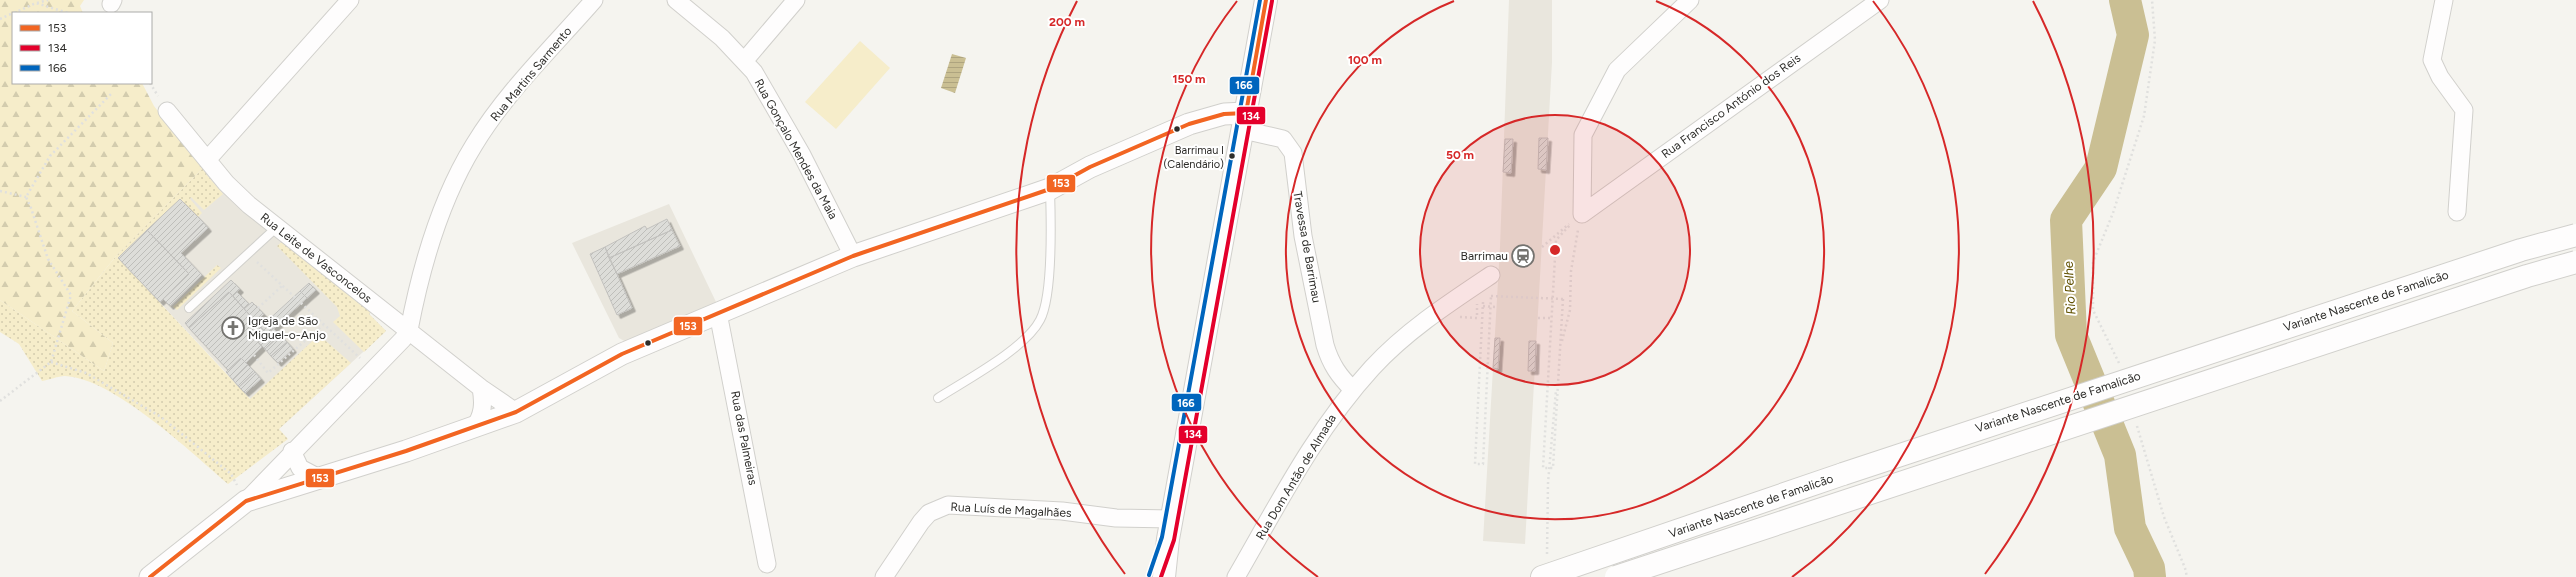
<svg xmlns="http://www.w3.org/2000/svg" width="2576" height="577" font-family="Figtree,sans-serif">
	<defs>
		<pattern id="grass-dots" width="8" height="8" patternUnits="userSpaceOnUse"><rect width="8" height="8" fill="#f6edca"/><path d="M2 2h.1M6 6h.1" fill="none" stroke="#d3ccae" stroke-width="1.8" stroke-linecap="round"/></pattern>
		<pattern id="forest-firs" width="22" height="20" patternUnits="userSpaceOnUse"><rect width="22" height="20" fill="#f6edca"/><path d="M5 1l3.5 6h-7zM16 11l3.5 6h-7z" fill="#d3ccae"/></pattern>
		<pattern id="water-rules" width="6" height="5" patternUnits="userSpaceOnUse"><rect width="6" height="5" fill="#cabf93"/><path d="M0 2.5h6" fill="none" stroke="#aea47f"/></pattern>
		<pattern id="building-hatch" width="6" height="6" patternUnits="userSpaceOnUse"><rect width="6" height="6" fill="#ddddd9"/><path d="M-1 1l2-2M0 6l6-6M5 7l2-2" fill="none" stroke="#bebeba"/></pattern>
		<filter id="shadow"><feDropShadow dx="3.5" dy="3.5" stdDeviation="0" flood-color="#0004"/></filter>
	</defs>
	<rect width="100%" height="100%" fill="#f5f4ef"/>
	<path fill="#e9e6dd" d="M1509 0H1552V62L1525 544 1483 541 1500 247Z
		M203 168 371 312 369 314 386 331 279 429 116 256Z
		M669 204 717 304 626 342 619 338 572 243Z"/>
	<path fill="url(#grass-dots)" d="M203 168 207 172 206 174 223 194 204 210 191 197 190 199 202 213 198 217 180 199 118 258 250 399 319 335 351 363 279 429 288 439 228 484C192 453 113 378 65 376 58 376 49 380 42 381L19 344 0 332V300L104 371 113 343 72 311 116 256Z
		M284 240 371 312 369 314 386 331 364 352 333 322 340 316 337 307 277 246Z
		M217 265 221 268 177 310 173 307Z"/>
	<path fill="url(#forest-firs)" d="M0 0H84L80 6 83 13H13V83H142L154 106 203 168 116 256 72 311 113 343 104 371 0 300Z"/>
	<path fill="#f6edca" d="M860 41 890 68 836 129 805 102Z"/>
	<path fill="url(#water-rules)" d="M952 54 966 58 955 93 941 88Z"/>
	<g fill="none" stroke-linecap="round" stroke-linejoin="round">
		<path stroke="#cabf93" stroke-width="32" d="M2125 0 2133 35 2101 168 2066 220 2071 335 2120 455 2130 528 2149 568 2150 577"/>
	</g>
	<path fill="url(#building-hatch)" stroke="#c2c1be" filter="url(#shadow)" d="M1539 138H1548L1546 170 1538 169Z
		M1505 139H1513L1511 173 1503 172Z
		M180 199 204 223 171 255 147 230Z
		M667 219 672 230 609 258 605 247 645 226 647 229Z
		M204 223 208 228 181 253 202 275 170 306 163 299 189 274 171 255Z
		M147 230 189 274 160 302 118 258Z
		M672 230 680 246 617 274 609 258Z
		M605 247 632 308 617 315 590 254Z
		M231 280 240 289 233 296 229 292 189 328 185 323Z
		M309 283 316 290 307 298 300 291Z
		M300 291 307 298 272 330 265 323Z
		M229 292 267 334 258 342 262 347 246 363 241 358 228 370 189 328Z
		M237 292 249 304 244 309 233 296Z
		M252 302 264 314 256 322 244 309Z
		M261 318 272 330 267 334 256 322Z
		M273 328 280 335 265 349 258 342Z
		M280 335 287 342 271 356 265 349Z
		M1495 338H1500L1498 369 1493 368Z
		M1529 341H1536L1535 371H1528Z
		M287 342 293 349 278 363 271 356Z
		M241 358 248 365 233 380 226 372Z
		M248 365 255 372 239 387 233 380Z
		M255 372 261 379 245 393 239 387Z"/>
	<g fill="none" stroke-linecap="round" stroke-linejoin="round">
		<g stroke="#d1d0cc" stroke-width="10">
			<path id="service" d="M189 308 277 227
				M938 398C966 380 1025 349 1040 320 1053 296 1051 220 1050 190"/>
		</g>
		<g stroke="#d1d0cc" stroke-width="19">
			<path id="minor" d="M676 0 722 38 754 72 802 155 853 256
				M2444 0 2432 60 2440 77 2464 110 2457 212
				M111 4 113 0
				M745 60 796 0
				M167 111 226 183 249 205 481 388 516 412
				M1243 130 1283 139 1293 153 1303 236 1325 345C1331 365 1339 376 1353 390
				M207 160 350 0
				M1582 214 1880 0
				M1582 214 1583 135 1617 70 1690 0
				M718 313 767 564
				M474 428C483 415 484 404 481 388
				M292 451 300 468 319 478
				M246 501 403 339 409 330C421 267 440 200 474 145 506 92 553 47 594 0
				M884 577 921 522 929 513 948 505 1062 511 1116 518 1172 519
				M1236 577C1277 506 1316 429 1372 368 1406 331 1449 303 1491 275"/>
		</g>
		<g stroke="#d1d0cc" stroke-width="23">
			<path id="tertiary" d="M150 577 246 501 406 451 516 412 622 354 853 256 1050 189 1090 167 1189 124 1224 114 1246 113"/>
		</g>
		<g stroke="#d1d0cc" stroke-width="24">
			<path id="primary" d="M1164 577 1168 539 1266 0"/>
		</g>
		<g stroke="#d1d0cc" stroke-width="24">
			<path id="trunk" d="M1542 577 1843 474"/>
		</g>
		<path stroke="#e0e0de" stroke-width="2.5" stroke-dasharray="2 3" stroke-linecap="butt" d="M37 3 48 0
			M14 13 36 3 68 13
			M0 19 13 13
			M150 83 158 96
			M0 191 26 197
			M1542 247 1569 224
			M257 262 360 358
			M1563 299 1553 468H1543L1556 240 1570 225
			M1483 302 1475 464H1483L1491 296
			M1483 306 1496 307
			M258 308 282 286
			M1460 317 1477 318V304
			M1538 318H1552
			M1562 341 1570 310 1571 271 1578 230
			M254 355 268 373 323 325
			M51 362 86 373 161 417 231 474 237 485
			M2119 363 2093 310V262L2113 213 2144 116 2155 40 2152 0
			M0 401 51 362 71 295 48 259 31 208 26 197 50 156 113 92
			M2137 426 2164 517 2185 568 2187 577
			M1547 554 1548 483 1556 390"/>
		<use href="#service" stroke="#fefdfd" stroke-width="8"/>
		<use href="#minor" stroke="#fefdfd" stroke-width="17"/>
		<use href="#tertiary" stroke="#fefdfd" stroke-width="21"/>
		<use href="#primary" stroke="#fefdfd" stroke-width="22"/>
		<use href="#trunk" stroke="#fefdfd" stroke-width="22"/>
		<g stroke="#d1d0cc" stroke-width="24" stroke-linecap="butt">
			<path id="trunk-bridge" d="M1843 474 2521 250 2576 235
				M1616 577 2527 276 2576 262"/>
		</g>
		<path stroke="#e0e0de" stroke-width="2.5" stroke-dasharray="2 3" stroke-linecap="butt" d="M1491 296 1563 299"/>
		<use href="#trunk-bridge" stroke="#fefdfd" stroke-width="22"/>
		<g stroke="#fff" stroke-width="7">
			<path id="bus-1" d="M1246 113 1266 0
				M150 577 246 501 406 451 516 412 622 354 853 256 1050 189 1090 167 1189 124 1224 114 1246 113"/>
		</g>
		<g stroke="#fff" stroke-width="7">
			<path id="bus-2" d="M1161 577 1174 540 1272 1"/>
		</g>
		<g stroke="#fff" stroke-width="7">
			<path id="bus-3" d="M1149 575 1162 537 1260 0"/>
		</g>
		<use href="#bus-1" stroke="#f26522" stroke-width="4"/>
		<use href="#bus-2" stroke="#e4002b" stroke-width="4"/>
		<use href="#bus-3" stroke="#0065bd" stroke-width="4"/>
	</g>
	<circle cx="1555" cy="250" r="135" fill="#d62828" fill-opacity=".12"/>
	<g fill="none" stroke="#d62828" stroke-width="2">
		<circle cx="1555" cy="250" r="135"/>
		<path d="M1656 1A269 269 0 1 1 1454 1"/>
		<path d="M1318 577A404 404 0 0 1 1237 1M1873 1A404 404 0 0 1 1792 577"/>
		<path d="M1125 574A539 539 0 0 1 1077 1M2033 1A539 539 0 0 1 1985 574"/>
	</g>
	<defs>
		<g id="station-ring" transform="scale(1.15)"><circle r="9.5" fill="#fff" stroke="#74736f" stroke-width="1.5"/><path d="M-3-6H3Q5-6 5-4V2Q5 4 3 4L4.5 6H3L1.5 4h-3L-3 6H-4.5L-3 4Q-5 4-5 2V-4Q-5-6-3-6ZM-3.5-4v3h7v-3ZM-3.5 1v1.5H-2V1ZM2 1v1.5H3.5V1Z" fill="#74736f"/></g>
		<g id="church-ring" transform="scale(1.15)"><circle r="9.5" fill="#fff" stroke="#74736f" stroke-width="1.5"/><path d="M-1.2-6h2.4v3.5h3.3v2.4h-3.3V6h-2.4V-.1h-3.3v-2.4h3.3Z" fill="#74736f"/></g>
	</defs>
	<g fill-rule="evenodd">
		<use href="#station-ring" x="1523" y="256"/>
		<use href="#church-ring" x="233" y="328"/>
	</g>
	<g fill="#2e2d2a" stroke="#fff" stroke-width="1.5">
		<circle cx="1177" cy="129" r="3.5"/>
		<circle cx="1232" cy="156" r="3.5"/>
		<circle cx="648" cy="343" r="3.5"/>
	</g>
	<g text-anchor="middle" stroke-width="4" stroke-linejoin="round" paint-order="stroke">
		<g font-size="11" fill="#2e2d2a" stroke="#fff" text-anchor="end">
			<text x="1224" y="154">Barrimau I<tspan x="1224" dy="14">(Calendário)</tspan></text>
		</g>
		<g font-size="12" fill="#2e2d2a" stroke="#fff">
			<text transform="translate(531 74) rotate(-50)" y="4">Rua Martins Sarmento</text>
			<text transform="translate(1731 106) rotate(-36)" y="4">Rua Francisco António dos Reis</text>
			<text transform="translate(796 149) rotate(61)" y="4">Rua Gonçalo Mendes da Maia</text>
			<text transform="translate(1307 247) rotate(80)" y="4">Travessa de Barrimau</text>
			<text transform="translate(316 258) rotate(38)" y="4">Rua Leite de Vasconcelos</text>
			<text transform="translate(2366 301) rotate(-18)" y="4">Variante Nascente de Famalicão</text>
			<text transform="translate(2058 402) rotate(-18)" y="4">Variante Nascente de Famalicão</text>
			<text transform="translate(744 438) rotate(79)" y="4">Rua das Palmeiras</text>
			<text transform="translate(1296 477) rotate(-59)" y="4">Rua Dom Antão de Almada</text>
			<text transform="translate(1751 506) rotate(-19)" y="4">Variante Nascente de Famalicão</text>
			<text transform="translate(1011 510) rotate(3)" y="4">Rua Luís de Magalhães</text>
		</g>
		<g font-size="12" fill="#2e2d2a" stroke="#fff" text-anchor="end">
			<text x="1508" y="260">Barrimau</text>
			<text x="248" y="325" text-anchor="start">Igreja de São<tspan x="248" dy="14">Miguel-o-Anjo</tspan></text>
		</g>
		<g font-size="13" font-style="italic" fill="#615101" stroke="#fff">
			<text transform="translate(2069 288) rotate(-93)" y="5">Rio Pelhe</text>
		</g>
	</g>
	<circle cx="1555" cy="250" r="6" fill="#d62828" stroke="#fff" stroke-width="2"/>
	<g font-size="12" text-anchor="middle" font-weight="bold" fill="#d62828" stroke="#fff" stroke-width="4" stroke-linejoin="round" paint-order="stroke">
		<text x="1067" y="26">200 m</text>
		<text x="1365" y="64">100 m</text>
		<text x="1189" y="83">150 m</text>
		<text x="1460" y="159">50 m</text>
	</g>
	<g stroke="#fff" stroke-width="1.5">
		<rect x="1229" y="76" width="31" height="19" rx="4" fill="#0065bd"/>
		<rect x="1236" y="106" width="30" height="19" rx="4" fill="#e4002b"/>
		<rect x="1046" y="174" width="30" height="19" rx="4" fill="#f26522"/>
		<rect x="673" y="316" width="30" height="20" rx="4" fill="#f26522"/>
		<rect x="1171" y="393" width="31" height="19" rx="4" fill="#0065bd"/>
		<rect x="1178" y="425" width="30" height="19" rx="4" fill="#e4002b"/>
		<rect x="305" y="468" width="30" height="20" rx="4" fill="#f26522"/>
	</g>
	<g font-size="11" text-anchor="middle" font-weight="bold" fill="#fff">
		<text x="1244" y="89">166</text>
		<text x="1251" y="120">134</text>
		<text x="1061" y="187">153</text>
		<text x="688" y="330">153</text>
		<text x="1186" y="407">166</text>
		<text x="1193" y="438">134</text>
		<text x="320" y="482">153</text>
	</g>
	<rect x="12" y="12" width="140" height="72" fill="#ffffff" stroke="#ababaa"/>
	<rect x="20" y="25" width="20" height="6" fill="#f26522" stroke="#ababaa"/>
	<text x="48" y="32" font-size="12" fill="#2e2d2a">153</text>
	<rect x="20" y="45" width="20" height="6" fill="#e4002b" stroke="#ababaa"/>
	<text x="48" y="52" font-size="12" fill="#2e2d2a">134</text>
	<rect x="20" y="65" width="20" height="6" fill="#0065bd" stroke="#ababaa"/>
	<text x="48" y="72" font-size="12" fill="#2e2d2a">166</text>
</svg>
